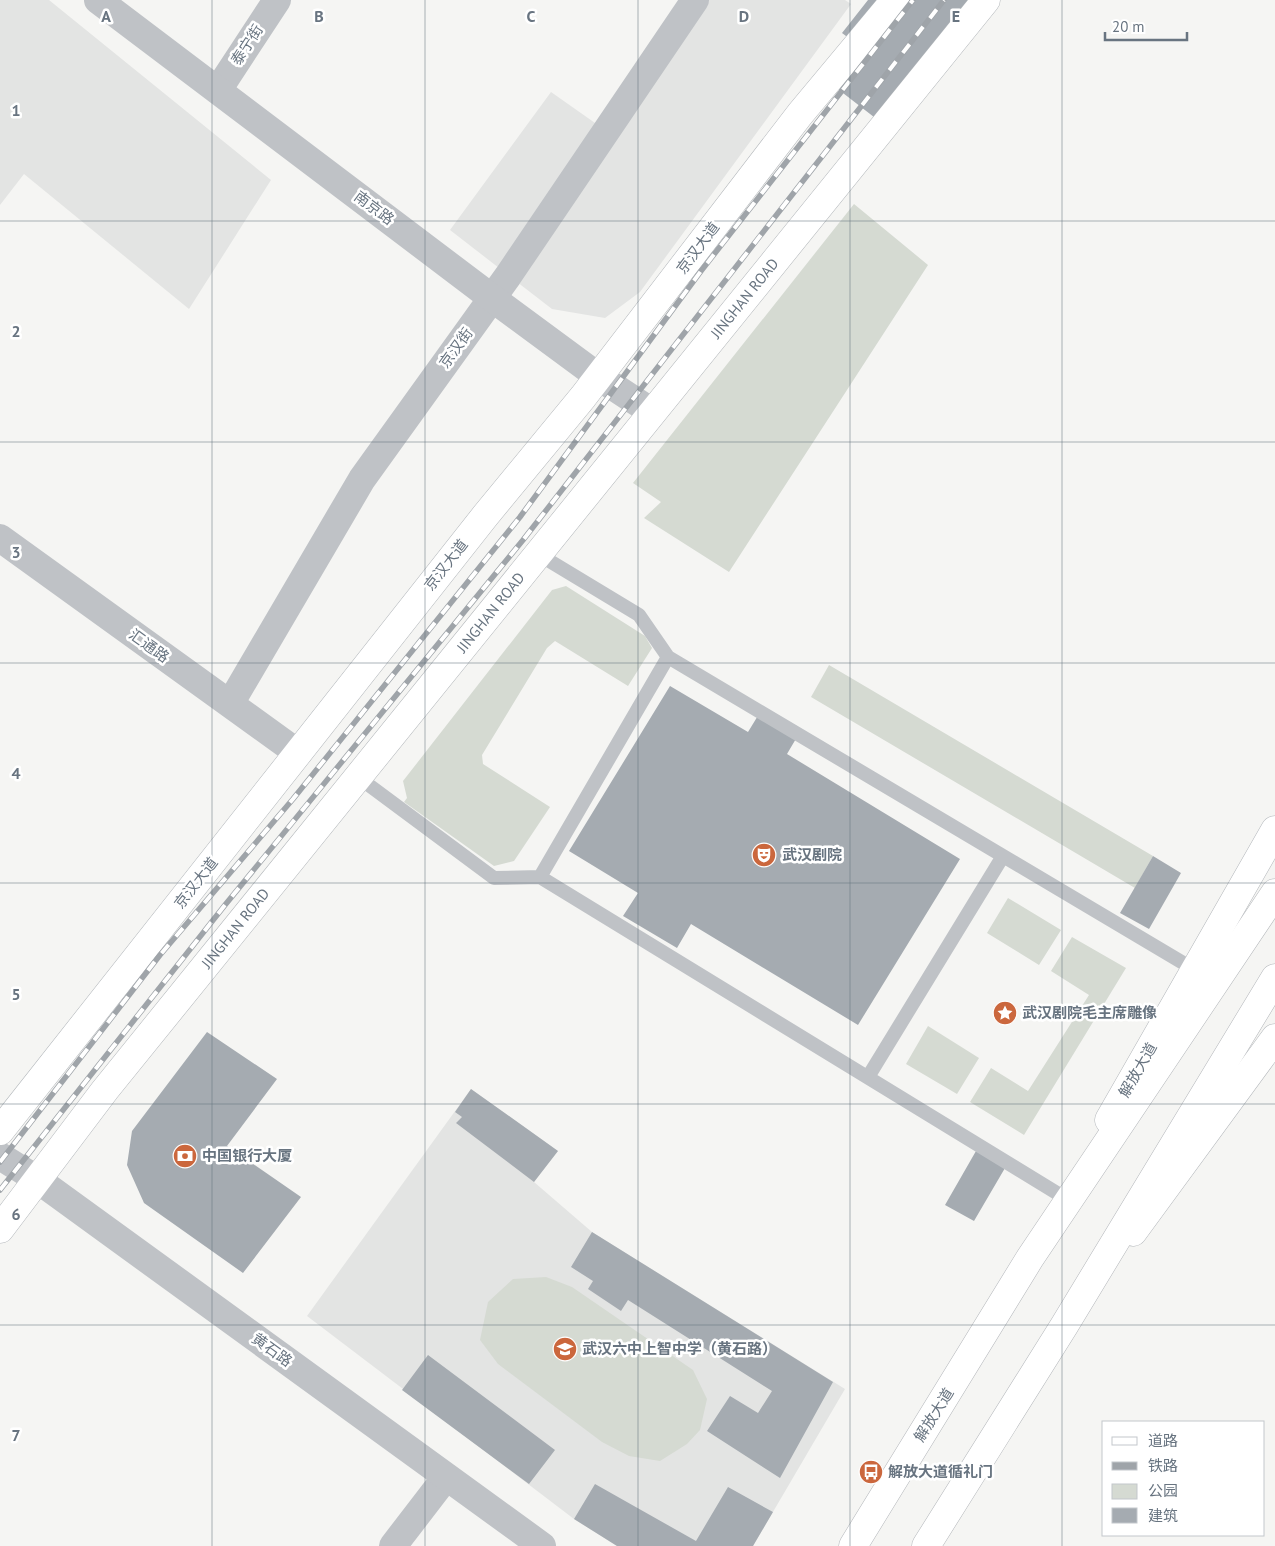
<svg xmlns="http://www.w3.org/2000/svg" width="1275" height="1546" font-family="'PT Sans','Noto Sans SC',sans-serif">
	<rect width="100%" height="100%" fill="#f5f5f3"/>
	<path fill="#e3e4e3" d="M0 0H49L271 180 189 309 24 174 0 205Z
		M695 0H845L851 4 640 292 605 318 552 309 450 230 551 92 605 130Z
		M471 1089 558 1151 534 1182 592 1232 845 1389 753 1546H617L574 1519 307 1316Z"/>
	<path fill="#d5dad2" d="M854 204 928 265 729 572 644 518 661 502 633 483Z
		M566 586 645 636 652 648 628 686 555 641 547 648 482 755 483 764 550 807 514 861 494 866 404 802 407 798 403 781 552 590Z
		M829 665 1153 856 1135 888 811 697Z
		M1008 898 1061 930 1039 965 987 933Z
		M1072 937 1126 968 1024 1135 970 1102 991 1068 1028 1091 1089 995 1051 971Z
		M928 1026 979 1058 957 1094 906 1064Z
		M546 1277 572 1287 693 1370 707 1399 700 1430 687 1444 660 1461 629 1456 602 1442 498 1364 480 1340 488 1302 513 1279Z"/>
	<path fill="#a5abb1" d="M868 0H995L892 131 821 76 850 39 842 33Z
		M670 686 748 732 759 714 797 737 787 754 960 859 858 1025 691 924 677 948 623 916 638 893 569 851Z
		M1153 856 1181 873 1149 929 1120 913Z
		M207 1032 277 1079 227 1146 301 1197 243 1273 144 1203 127 1165 132 1131Z
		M471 1089 558 1151 534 1182 456 1123 462 1117 455 1112Z
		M976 1151 1005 1168 974 1221 945 1205Z
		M592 1232 833 1382 780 1478 707 1431 730 1396 758 1413 772 1391 628 1300 621 1311 588 1289 593 1281 571 1267Z
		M428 1355 555 1450 529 1484 402 1390Z
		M595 1484 696 1541 728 1487 773 1512 753 1546H617L574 1519Z"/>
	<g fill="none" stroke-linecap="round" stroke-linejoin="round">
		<g stroke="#b2b6ba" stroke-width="29">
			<g id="secondary">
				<path d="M1109 1120 1275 830"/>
				<path d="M0 1131 485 516 583 397 800 114 895 0"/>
				<path id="s1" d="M0 1229 105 1090 986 0"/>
				<path d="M1133 1232 1275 1038"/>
			</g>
		</g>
		<g stroke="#b3b6ba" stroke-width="29">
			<path id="primary" d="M853 1546 1030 1258 1275 893
				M926 1546 1064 1326 1275 978"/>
		</g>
		<path stroke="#bfc2c6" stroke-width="14" d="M538 554 639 615 668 657 1195 970
			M358 777 494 878 540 877 1065 1198
			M540 877 668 657
			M868 1077 1003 856"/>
		<path stroke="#bfc2c6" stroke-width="28" d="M218 90 277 0
			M0 538 298 753
			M230 704 362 479 508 276 695 0
			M393 1546 446 1477"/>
		<path stroke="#bfc2c6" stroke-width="28" d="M98 0 492 298 599 377 652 412
			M0 1156 38 1180 542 1546"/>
		<use href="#secondary" stroke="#fff" stroke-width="28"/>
		<use href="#primary" stroke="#fff" stroke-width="28"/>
		<g stroke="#9fa4a9" stroke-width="5.5">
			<path id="rail" d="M0 1162 160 955 293 799 520 517 701 271 913 0
				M0 1190 225 905 523 540 944 0"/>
		</g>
		<use href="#rail" stroke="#fff" stroke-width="4" stroke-dasharray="11" stroke-linecap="butt"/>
	</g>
	<path fill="none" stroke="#687480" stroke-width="1" stroke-opacity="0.55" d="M212 0V1546M425 0V1546M638 0V1546M850 0V1546M1062 0V1546M0 221H1275M0 442H1275M0 663H1275M0 883H1275M0 1104H1275M0 1325H1275"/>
	<defs>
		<g id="theatre-disc" transform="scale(1.25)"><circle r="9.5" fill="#cb673d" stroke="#fff"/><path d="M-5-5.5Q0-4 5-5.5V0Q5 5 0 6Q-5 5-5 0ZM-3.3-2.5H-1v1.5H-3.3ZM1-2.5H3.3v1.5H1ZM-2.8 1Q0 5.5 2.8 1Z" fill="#fff"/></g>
		<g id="sight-disc" transform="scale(1.25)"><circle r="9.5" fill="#cb673d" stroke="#fff"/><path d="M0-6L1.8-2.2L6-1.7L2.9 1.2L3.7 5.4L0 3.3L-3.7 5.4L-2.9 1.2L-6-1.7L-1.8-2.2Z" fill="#fff"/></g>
		<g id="bank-disc" transform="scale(1.25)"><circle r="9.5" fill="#cb673d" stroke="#fff"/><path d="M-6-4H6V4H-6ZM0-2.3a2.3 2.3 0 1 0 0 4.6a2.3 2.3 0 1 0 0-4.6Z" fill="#fff"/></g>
		<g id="school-disc" transform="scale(1.25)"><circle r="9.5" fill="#cb673d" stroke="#fff"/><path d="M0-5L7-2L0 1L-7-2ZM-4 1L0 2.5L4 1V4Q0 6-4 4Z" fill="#fff"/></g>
		<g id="bus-disc" transform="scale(1.25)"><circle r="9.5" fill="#cb673d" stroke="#fff"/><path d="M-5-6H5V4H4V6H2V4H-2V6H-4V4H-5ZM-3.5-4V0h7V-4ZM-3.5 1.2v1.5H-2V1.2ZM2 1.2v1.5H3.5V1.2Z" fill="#fff"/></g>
	</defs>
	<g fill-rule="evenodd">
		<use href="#theatre-disc" x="764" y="855"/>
		<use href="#sight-disc" x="1005" y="1013"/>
		<use href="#bank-disc" x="185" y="1156"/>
		<use href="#school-disc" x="565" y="1349"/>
		<use href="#bus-disc" x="871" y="1472"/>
	</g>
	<g text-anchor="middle" stroke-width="5" stroke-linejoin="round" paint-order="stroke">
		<g font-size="15" fill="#687480" stroke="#fff">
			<text transform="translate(247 45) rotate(-57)" y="5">泰宁街</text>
			<text transform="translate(374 208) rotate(37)" y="5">南京路</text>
			<text transform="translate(698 248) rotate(-53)" y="5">京汉大道</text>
			<text dy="5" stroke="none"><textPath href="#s1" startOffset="1192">JINGHAN ROAD</textPath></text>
			<text transform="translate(456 348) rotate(-54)" y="5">京汉街</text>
			<text transform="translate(446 565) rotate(-52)" y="5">京汉大道</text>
			<text dy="5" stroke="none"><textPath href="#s1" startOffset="788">JINGHAN ROAD</textPath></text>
			<text transform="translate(149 646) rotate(36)" y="5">汇通路</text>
			<text transform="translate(196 883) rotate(-52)" y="5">京汉大道</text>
			<text dy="5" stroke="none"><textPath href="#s1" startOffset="382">JINGHAN ROAD</textPath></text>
			<text transform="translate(1138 1070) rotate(-60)" y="5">解放大道</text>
			<text transform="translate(272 1350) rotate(36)" y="5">黄石路</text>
			<text transform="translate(934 1415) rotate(-58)" y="5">解放大道</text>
		</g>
		<g font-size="15" font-weight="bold" fill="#687480" stroke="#fff" text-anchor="start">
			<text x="782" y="860">武汉剧院</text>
			<text x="1022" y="1018">武汉剧院毛主席雕像</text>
			<text x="202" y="1161">中国银行大厦</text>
			<text x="582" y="1354">武汉六中上智中学（黄石路）</text>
			<text x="888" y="1477">解放大道循礼门</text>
		</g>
	</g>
	<g font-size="16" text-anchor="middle" font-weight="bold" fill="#687480" stroke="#fff" stroke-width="5" stroke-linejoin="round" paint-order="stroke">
		<text x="106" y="22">A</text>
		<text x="319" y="22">B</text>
		<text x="531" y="22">C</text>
		<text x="744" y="22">D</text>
		<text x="956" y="22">E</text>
		<text x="16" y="116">1</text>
		<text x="16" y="337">2</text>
		<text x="16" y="558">3</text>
		<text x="16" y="779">4</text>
		<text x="16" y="1000">5</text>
		<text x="16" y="1220">6</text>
		<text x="16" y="1441">7</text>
	</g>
	<rect x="1102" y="1421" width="162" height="115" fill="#ffffff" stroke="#c3c7cc"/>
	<rect x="1112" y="1437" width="25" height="8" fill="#ffffff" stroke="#c3c7cc"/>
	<text x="1148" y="1446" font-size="15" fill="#687480">道路</text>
	<rect x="1112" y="1462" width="25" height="8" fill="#9fa4a9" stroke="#c3c7cc"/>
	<text x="1148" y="1471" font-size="15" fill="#687480">铁路</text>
	<rect x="1112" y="1484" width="25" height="15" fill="#d5dad2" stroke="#c3c7cc"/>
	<text x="1148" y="1496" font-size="15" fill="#687480">公园</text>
	<rect x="1112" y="1508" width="25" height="15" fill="#a5abb1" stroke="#c3c7cc"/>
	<text x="1148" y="1521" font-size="15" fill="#687480">建筑</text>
	<path d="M1105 32v8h82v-8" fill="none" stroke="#687480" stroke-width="2.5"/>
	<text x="1112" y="32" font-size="15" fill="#687480" stroke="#ffffff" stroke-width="4" paint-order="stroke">20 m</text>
</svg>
